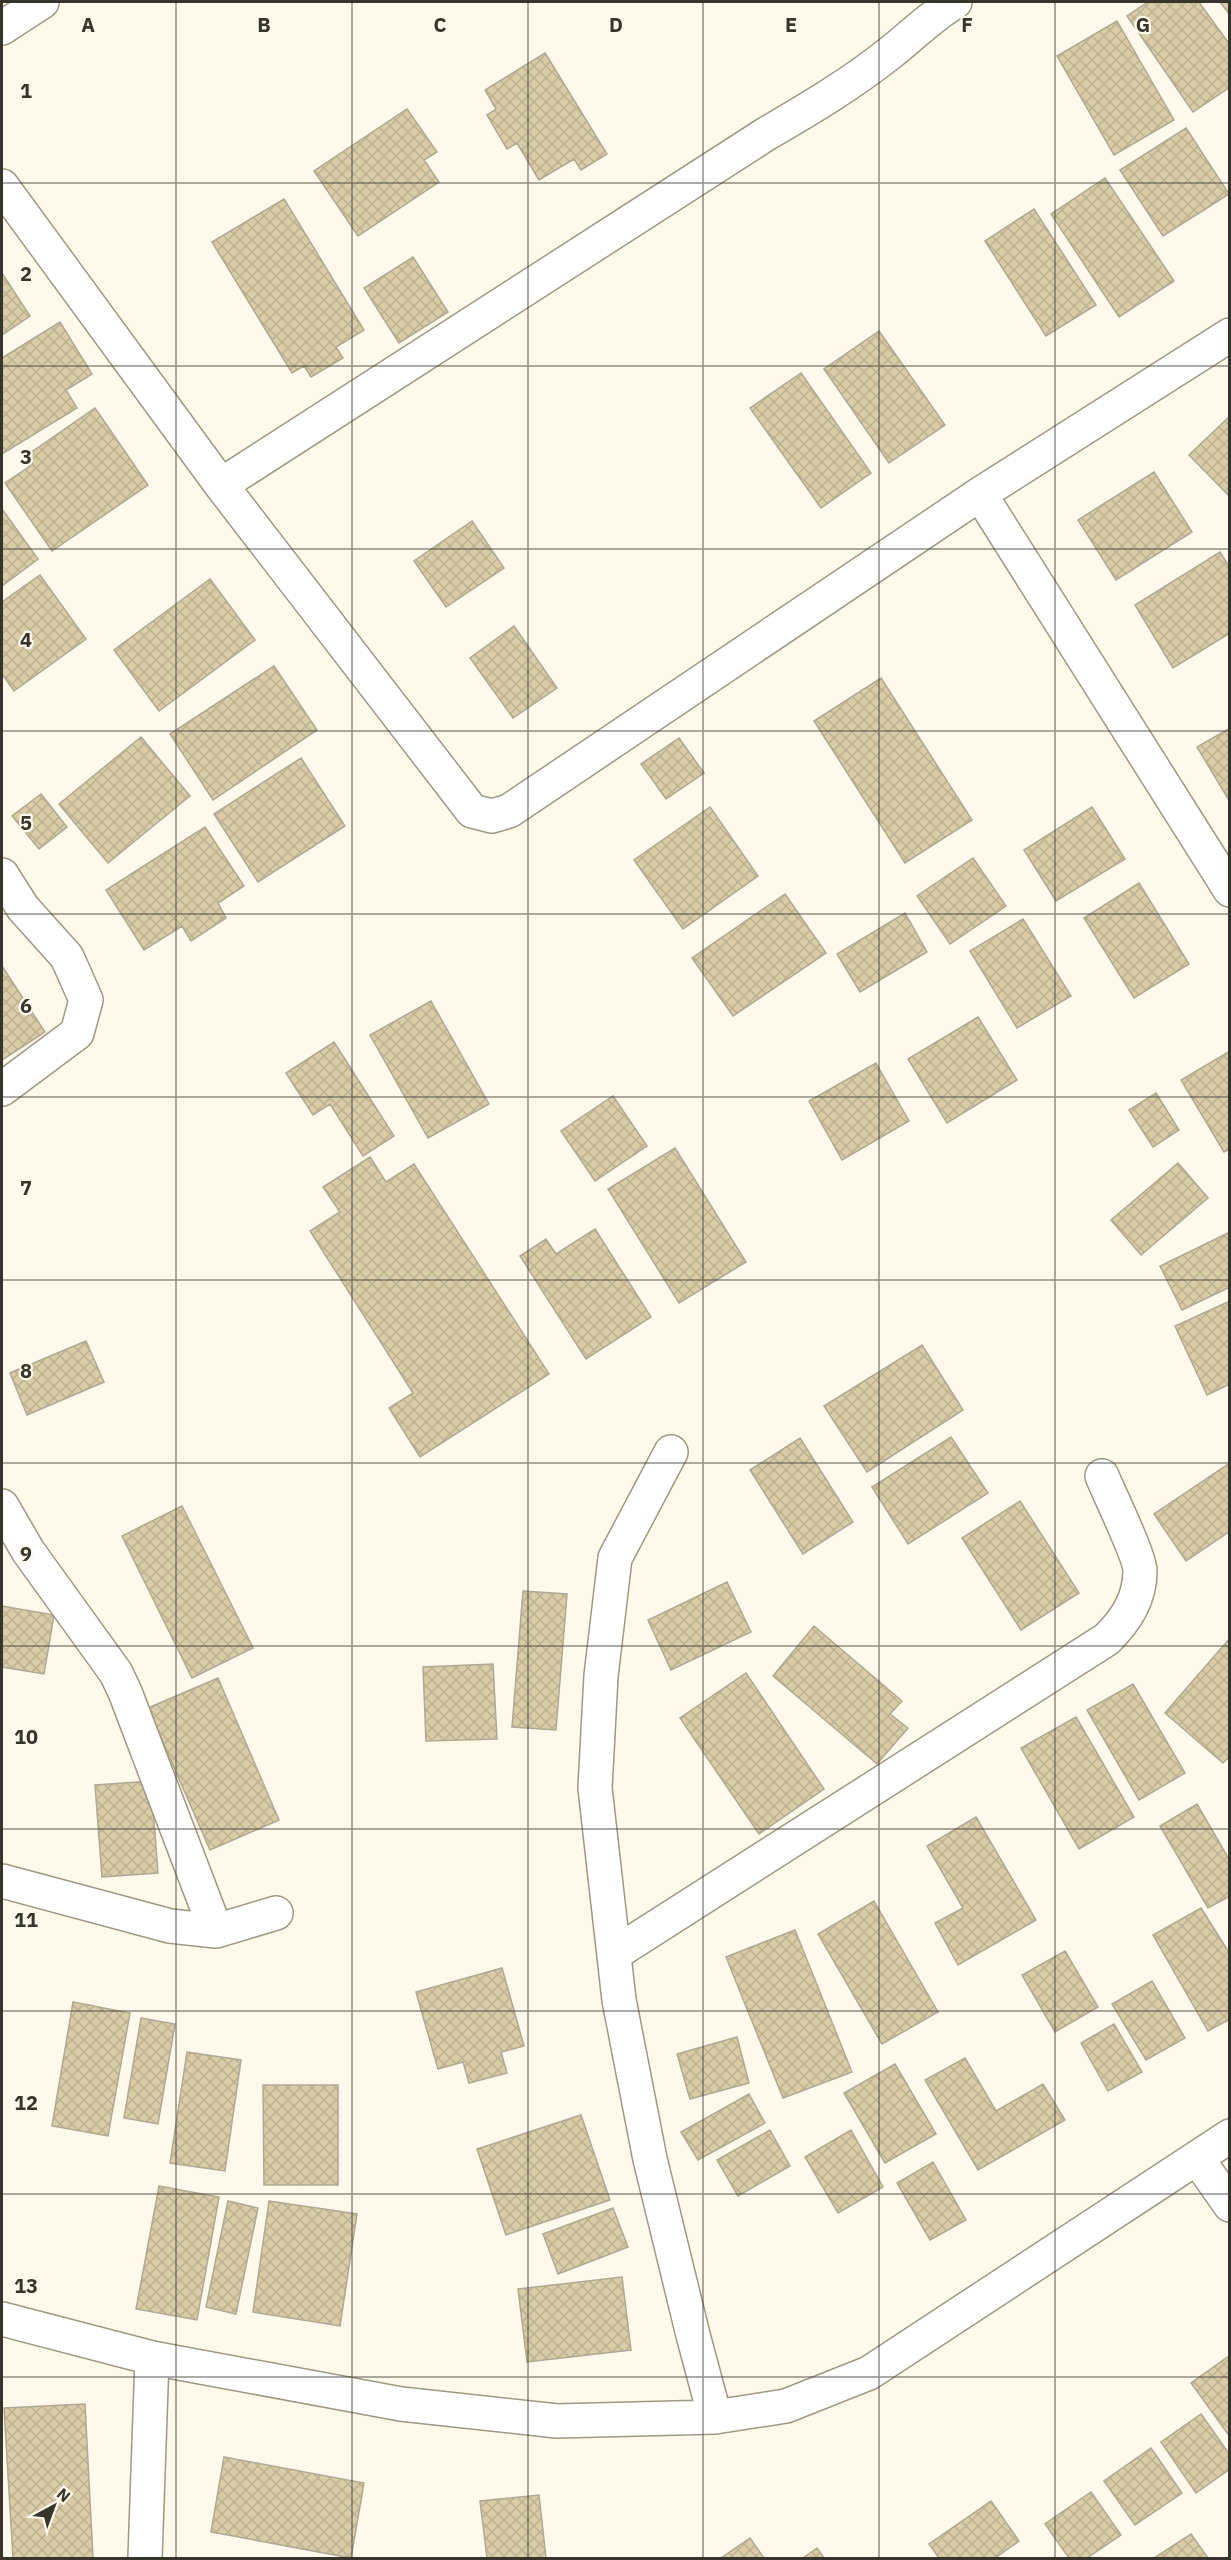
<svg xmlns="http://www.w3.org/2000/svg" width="1231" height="2560" font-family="'IBM Plex Sans',sans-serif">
	<defs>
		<pattern id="building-cross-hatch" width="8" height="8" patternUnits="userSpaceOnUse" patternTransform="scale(1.5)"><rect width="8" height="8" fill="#d9cca7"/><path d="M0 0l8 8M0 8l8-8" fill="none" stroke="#bbb090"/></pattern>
	</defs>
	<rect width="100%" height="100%" fill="#fef9eb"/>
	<path fill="url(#building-cross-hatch)" stroke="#afa892" stroke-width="1.5" d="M1148 2H1199L1230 45V87L1193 112 1127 16Z
		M1220 2H1230V15Z
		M1117 21 1174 120 1114 155 1057 56Z
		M545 53 607 154 581 170 574 159 539 180 517 143 507 149 487 115 496 109 485 90Z
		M407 109 437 152 424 160 439 182 358 236 314 171Z
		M1186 128 1229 194 1163 236 1120 170Z
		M1105 178 1174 281 1119 317 1051 214Z
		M284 199 364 330 336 347 343 358 311 377 304 366 292 373 212 242Z
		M1034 209 1096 305 1046 336 985 241Z
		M413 257 448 312 399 343 364 288Z
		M2 273 30 316 2 335Z
		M60 322 92 374 66 390 77 408 2 454V358Z
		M879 331 945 425 889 463 824 369Z
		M801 373 871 473 821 508 750 408Z
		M95 408 148 485 52 551 5 483 33 464 26 456Z
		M1230 416V497L1189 455Z
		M1154 472 1192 532 1116 580 1078 520Z
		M2 509 38 559 2 586Z
		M472 521 504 568 446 607 414 561Z
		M1220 552 1230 568V633L1173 668 1135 605Z
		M40 575 86 639 14 691 2 674V602Z
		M210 579 255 640 159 711 114 650Z
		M514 626 557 688 513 718 470 658Z
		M274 666 317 730 213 800 170 734Z
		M881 678 972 820 905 863 814 721Z
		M1230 728V802L1197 747Z
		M141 737 190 796 108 863 59 804Z
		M679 738 704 773 666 799 641 764Z
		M301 758 345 826 258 882 214 814Z
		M41 794 67 827 39 849 12 816Z
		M710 807 758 876 683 929 634 860Z
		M1092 807 1125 859 1056 901 1024 850Z
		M205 827 244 886 218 903 226 918 191 941 182 926 144 950 106 890Z
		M973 858 1006 906 950 944 917 896Z
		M1139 883 1189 964 1134 998 1084 918Z
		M785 894 826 953 733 1016 692 958Z
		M905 913 927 952 860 992 837 954Z
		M1023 919 1071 996 1017 1028 970 951Z
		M2 966 45 1032 2 1060Z
		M431 1001 489 1104 428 1138 370 1035Z
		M978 1017 1017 1080 947 1123 908 1059Z
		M334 1042 394 1136 363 1156 330 1104 313 1115 286 1073Z
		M1230 1051V1149L1224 1152 1181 1080Z
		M876 1063 909 1121 842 1160 809 1101Z
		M1156 1093 1179 1130 1153 1147 1129 1110Z
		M613 1096 647 1146 595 1181 561 1131Z
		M675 1148 746 1262 679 1303 608 1189Z
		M370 1157 386 1182 414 1164 549 1374 420 1457 389 1408 413 1393 310 1231 340 1212 323 1187Z
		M1178 1163 1208 1198 1141 1255 1111 1220Z
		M595 1229 651 1317 586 1359 520 1256 546 1239 556 1254Z
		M1230 1232V1287L1182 1310 1160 1266Z
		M1230 1301V1384L1207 1395 1175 1326Z
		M86 1341 104 1382 27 1415 10 1373Z
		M922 1345 963 1410 867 1472 824 1406Z
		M951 1437 988 1493 908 1544 872 1487Z
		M800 1438 853 1522 803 1554 750 1470Z
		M1230 1463V1531L1186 1561 1154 1514Z
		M1020 1501 1079 1593 1021 1630 962 1538Z
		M182 1506 253 1648 192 1678 122 1536Z
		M727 1582 751 1632 671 1670 648 1620Z
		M523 1591 567 1594 556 1730 512 1727Z
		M2 1606 54 1615 44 1674 2 1667Z
		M814 1626 902 1701 890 1714 908 1728 877 1764 773 1676Z
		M1230 1638V1756L1223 1763 1165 1713Z
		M493 1664 497 1739 426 1741 423 1667Z
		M746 1673 824 1789 759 1834 680 1718Z
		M218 1678 279 1820 210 1850 148 1708Z
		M1133 1684 1185 1773 1139 1800 1087 1710Z
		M1076 1717 1134 1817 1079 1849 1021 1748Z
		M151 1781 158 1873 102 1877 95 1785Z
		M1197 1804 1230 1861V1896L1208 1908 1160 1826Z
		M976 1817 1036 1920 958 1965 935 1923 963 1908 927 1846Z
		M874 1901 938 2012 882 2044 818 1934Z
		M1201 1908 1230 1954V2019L1208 2031 1153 1935Z
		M795 1930 852 2072 783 2098 726 1957Z
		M1065 1951 1098 2007 1055 2032 1022 1975Z
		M502 1968 524 2046 501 2052 507 2073 469 2083 463 2062 438 2069 416 1992Z
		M1152 1981 1185 2038 1146 2060 1112 2004Z
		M73 2002 130 2013 108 2136 52 2126Z
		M141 2018 175 2024 158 2124 124 2118Z
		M1114 2024 1142 2072 1108 2091 1081 2043Z
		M737 2037 749 2083 690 2099 677 2054Z
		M187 2052 241 2060 225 2171 170 2163Z
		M965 2058 996 2111 1043 2084 1065 2120 978 2170 925 2080Z
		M895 2064 936 2134 885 2163 844 2093Z
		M263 2085H338V2185H264Z
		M749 2094 765 2123 698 2160 681 2132Z
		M581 2115 610 2200 506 2235 477 2149Z
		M770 2130 790 2166 738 2196 717 2160Z
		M851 2130 883 2187 838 2213 805 2157Z
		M933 2162 966 2220 930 2240 897 2183Z
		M159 2186 219 2197 197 2320 136 2309Z
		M228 2201 258 2208 236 2314 206 2307Z
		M269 2201 357 2214 340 2326 253 2312Z
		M613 2208 628 2247 558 2274 543 2234Z
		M622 2277 631 2350 527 2362 518 2289Z
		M1229 2356H1230V2437L1191 2383Z
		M85 2404 93 2558H13L4 2408Z
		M1201 2414 1230 2455V2469L1196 2493 1161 2442Z
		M1151 2448 1182 2493 1135 2525 1104 2481Z
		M224 2457 364 2483 351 2558 211 2532Z
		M1091 2492 1121 2535 1087 2558H1069L1045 2524Z
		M539 2495 546 2558H487L480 2501Z
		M991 2501 1019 2541 995 2558H939L929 2544Z
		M1191 2534 1208 2558H1154Z
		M750 2538 764 2558H721Z
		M817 2548 824 2558H803Z"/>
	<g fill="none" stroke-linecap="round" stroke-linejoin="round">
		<g stroke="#9f9883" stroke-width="36">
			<path id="minor" d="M2 28 42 2
				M2 186 221 485 472 811 492 816 509 811 980 494 1230 335
				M221 485 766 134C809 109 851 84 890 53 912 36 931 16 955 2
				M980 494 1230 890
				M2 875 23 908 67 957 86 1000 77 1033 2 1089
				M671 1452 615 1558 601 1676 595 1788 619 2000 650 2159 693 2335 715 2417
				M2 1506 28 1551 116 1673 125 1692 216 1931
				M2 1881 170 1926 216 1931 276 1913
				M614 1954 1107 1639C1126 1620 1140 1599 1140 1571 1140 1557 1109 1493 1102 1476
				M1197 2158 1230 2205
				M2 2319 152 2358 401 2404 557 2421 715 2417 786 2406 869 2373 1230 2136
				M145 2558 152 2358"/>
		</g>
		<use href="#minor" stroke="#fff" stroke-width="33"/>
	</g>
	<path fill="none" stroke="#37342b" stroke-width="1.5" stroke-opacity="0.55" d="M176 2V2558M352 2V2558M528 2V2558M703 2V2558M879 2V2558M1055 2V2558M2 183H1230M2 366H1230M2 549H1230M2 731H1230M2 914H1230M2 1097H1230M2 1280H1230M2 1463H1230M2 1646H1230M2 1829H1230M2 2011H1230M2 2194H1230M2 2377H1230"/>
	<g font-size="20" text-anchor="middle" font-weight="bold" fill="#37342b" stroke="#fef9eb" stroke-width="4.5" stroke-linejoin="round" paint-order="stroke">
		<text x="88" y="32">A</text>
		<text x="264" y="32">B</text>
		<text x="440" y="32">C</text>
		<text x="616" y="32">D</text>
		<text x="791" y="32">E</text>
		<text x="967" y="32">F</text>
		<text x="1143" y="32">G</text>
		<text x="26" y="98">1</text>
		<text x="26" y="281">2</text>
		<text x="26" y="464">3</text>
		<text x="26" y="647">4</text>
		<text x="26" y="830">5</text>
		<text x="26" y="1013">6</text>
		<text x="26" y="1195">7</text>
		<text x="26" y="1378">8</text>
		<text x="26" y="1561">9</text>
		<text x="26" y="1744">10</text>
		<text x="26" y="1927">11</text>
		<text x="26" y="2110">12</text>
		<text x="26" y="2293">13</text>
	</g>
	<rect width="1231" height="2560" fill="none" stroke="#37342b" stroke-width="6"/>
	<g transform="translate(54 2506) rotate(41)" stroke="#fef9eb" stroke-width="4.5" paint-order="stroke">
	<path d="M0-4.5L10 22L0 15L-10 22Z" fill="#37342b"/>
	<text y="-9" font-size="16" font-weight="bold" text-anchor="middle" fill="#37342b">N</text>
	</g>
</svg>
